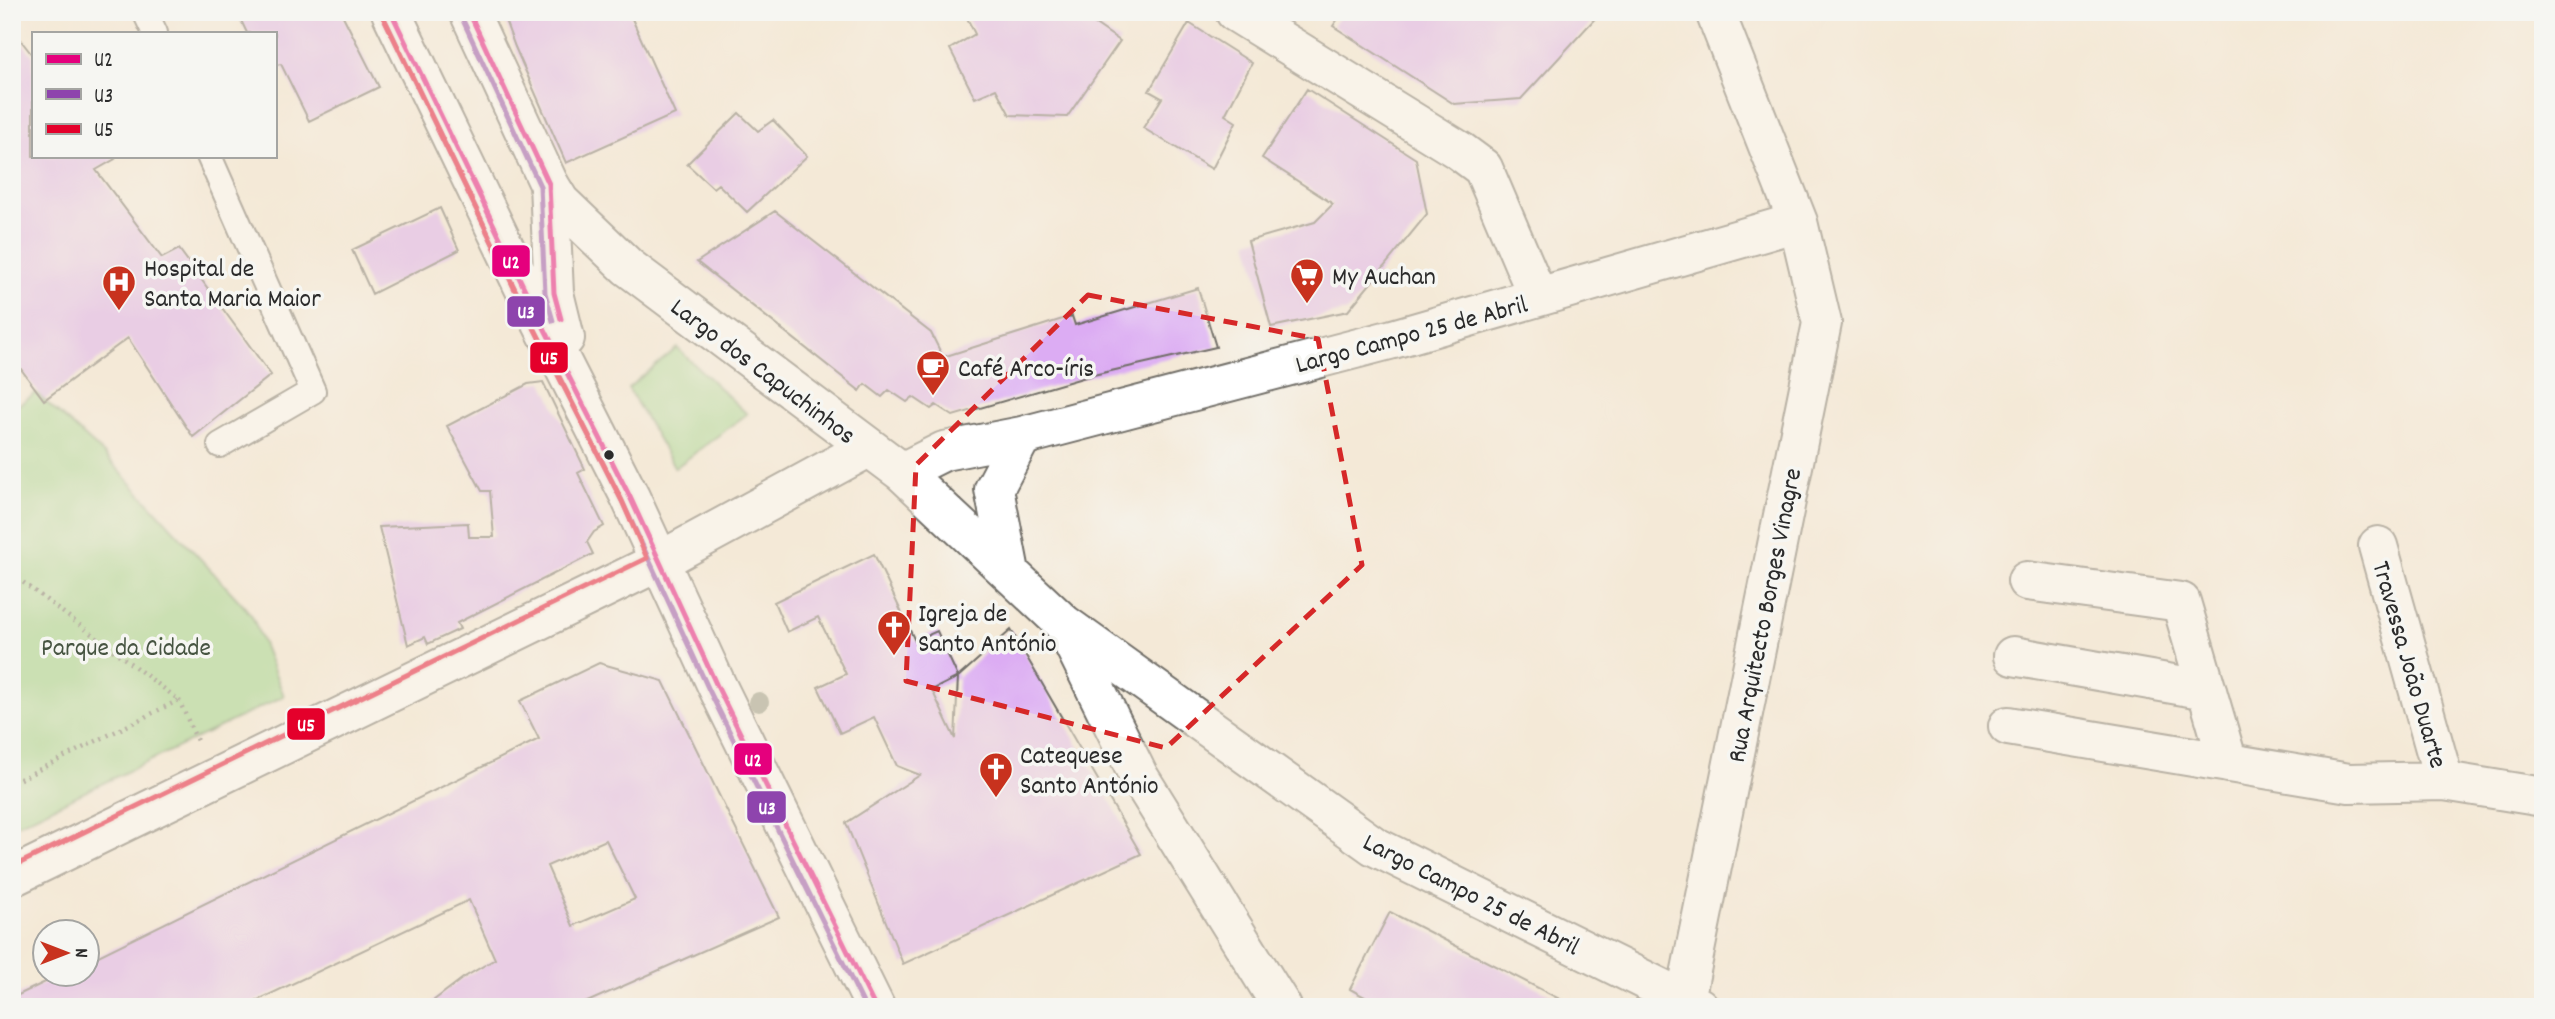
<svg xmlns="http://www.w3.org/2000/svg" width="2555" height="1019" font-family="Dekko,sans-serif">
	<rect width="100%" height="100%" fill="#f6f6f2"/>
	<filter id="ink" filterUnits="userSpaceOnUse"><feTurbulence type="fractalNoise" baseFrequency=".0143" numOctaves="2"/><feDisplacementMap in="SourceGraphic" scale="14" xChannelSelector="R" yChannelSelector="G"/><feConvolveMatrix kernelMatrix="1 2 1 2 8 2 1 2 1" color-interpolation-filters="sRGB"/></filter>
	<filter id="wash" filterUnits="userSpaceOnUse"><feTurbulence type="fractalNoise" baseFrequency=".00686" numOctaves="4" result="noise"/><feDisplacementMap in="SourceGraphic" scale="28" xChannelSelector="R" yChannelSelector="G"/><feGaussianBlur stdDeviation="1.57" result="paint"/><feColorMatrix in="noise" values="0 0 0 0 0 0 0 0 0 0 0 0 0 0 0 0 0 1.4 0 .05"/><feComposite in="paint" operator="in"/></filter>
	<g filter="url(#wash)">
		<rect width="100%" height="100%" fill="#f4e9d7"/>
		<path fill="#9ad487" stroke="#628059" stroke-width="2" d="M677 348 747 414 675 468 628 388Z
			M36 393 104 454 242 604 252 616 284 696 12 827V409Z"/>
		<g id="blocks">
			<path fill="#dcacf3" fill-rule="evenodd" d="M237 12H341L379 87 309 121 281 64 275 65V33H247Z
				M502 12H629L675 114 566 163 515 47Z
				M964 12H1078L1120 41 1067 117 1010 115 996 89 975 98 950 49 975 34Z
				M1343 12H1601L1521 99 1454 104 1333 26Z
				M1189 23 1252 63 1225 115 1236 122 1212 169 1143 128 1162 98 1149 91Z
				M12 29 33 56V156H112L115 159 96 170 162 258 179 249 271 375 193 437 128 338 44 400 12 357Z
				M1307 89 1416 159 1427 214 1348 311 1271 327 1248 241 1315 222 1333 204 1262 158Z
				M739 113 758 131 773 120 807 156 747 212 718 184 713 188 687 164Z
				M440 208 459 250 372 294 352 250Z
				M775 211 931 333 943 357 1072 316 1075 325 1198 288 1216 347 1089 376 953 416 936 405 931 409 913 397 907 402 889 390 882 397 865 384 860 391 697 262Z
				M543 382 585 469 578 473 604 526 594 532 587 542 593 554 457 623 460 629 428 644 425 637 408 645 379 527 468 523 469 537H494L490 491H482L447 426 528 384Z
				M874 554 915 641 937 631 958 677 1011 630 1141 854 903 964 846 823 920 775 897 766 874 717 840 733 818 687 846 674 818 617 787 632 774 602ZM958 677 955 739 932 690Z
				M599 663 663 681 779 917 576 1007H425L463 978 495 959 469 900 243 1007H12V998L62 974H88V961L539 739 520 701ZM606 840 635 899 573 926 547 866Z
				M1390 912 1575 1007H1383L1350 989Z"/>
		</g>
	</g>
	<g filter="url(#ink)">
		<use href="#blocks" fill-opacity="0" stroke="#716e67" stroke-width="2"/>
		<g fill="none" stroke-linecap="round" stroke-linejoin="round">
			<g stroke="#716e67" stroke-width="28">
				<path id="service" d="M145 12 155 33
					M209 156 313 391 220 445"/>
			</g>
			<g stroke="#716e67" stroke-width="42">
				<path id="minor" d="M1235 12 1460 151 1483 168 1538 297
					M549 184 560 202 628 267 902 472 1064 624 1374 846 1699 1007
					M902 472 944 451 1022 436 1393 339 1798 222
					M2378 546 2444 781
					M1010 572 994 489 1022 436
					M2027 581 2181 602 2228 763
					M1066 629 1138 775 1282 1007
					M2013 656 2207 690
					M2008 726 2349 783 2444 781 2543 797
					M12 877 658 562 868 448
					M1681 1007 1685 1000 1822 323 1798 222 1715 12"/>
			</g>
			<g stroke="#716e67" stroke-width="42">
				<path id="tertiary" d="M391 12 529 298 630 497 717 686 875 1007
					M469 12 549 184 554 293 565 338"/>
			</g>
			<path stroke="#716e67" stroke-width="4.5" stroke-dasharray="2 5" stroke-linecap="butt" d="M12 574 179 700 12 783
				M179 700 198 743"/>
			<use href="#service" stroke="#fff" stroke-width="24"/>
			<use href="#minor" stroke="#fff" stroke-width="38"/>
			<use href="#tertiary" stroke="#fff" stroke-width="38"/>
			<g stroke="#f6f6f2" stroke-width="10">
				<path id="bus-1" d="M391 12 529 298 630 497 717 686 875 1007
					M469 12 549 184 554 293 561 319"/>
			</g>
			<g stroke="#f6f6f2" stroke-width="10">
				<path id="bus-2" d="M383 16 521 302 622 501 709 690 865 1007
					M461 16 540 186 545 293 553 321"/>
			</g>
			<g stroke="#f6f6f2" stroke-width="10">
				<path id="bus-3" d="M12 867 647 558 622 501 521 302 383 16"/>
			</g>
			<use href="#bus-1" stroke="#e5007d" stroke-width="5"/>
			<use href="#bus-2" stroke="#8e44ad" stroke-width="5"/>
			<use href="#bus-3" stroke="#e4002b" stroke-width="5"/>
		</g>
		<circle fill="#959885" cx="759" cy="702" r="10"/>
	</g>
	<path d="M0 0H2555V1019H0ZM1088 295 1318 339 1362 565 1166 748 906 681 916 465Z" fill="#f4e9d7" fill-opacity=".55" fill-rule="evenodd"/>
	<path fill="none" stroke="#d62828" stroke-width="5" stroke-dasharray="14 9" stroke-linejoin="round" d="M1088 295 1318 339 1362 565 1166 748 906 681 916 465Z"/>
	<defs>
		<g id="supermarket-pin" transform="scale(1.75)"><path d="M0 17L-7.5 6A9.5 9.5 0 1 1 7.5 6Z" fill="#c8321e" stroke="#f6f6f2"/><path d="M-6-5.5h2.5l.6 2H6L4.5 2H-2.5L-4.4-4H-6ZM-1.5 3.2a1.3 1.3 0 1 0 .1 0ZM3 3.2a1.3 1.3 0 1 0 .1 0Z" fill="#fff"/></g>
		<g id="hospital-pin" transform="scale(1.75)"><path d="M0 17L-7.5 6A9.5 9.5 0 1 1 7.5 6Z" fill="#c8321e" stroke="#f6f6f2"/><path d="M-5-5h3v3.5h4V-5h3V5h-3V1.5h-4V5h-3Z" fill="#fff"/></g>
		<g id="cafe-pin" transform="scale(1.75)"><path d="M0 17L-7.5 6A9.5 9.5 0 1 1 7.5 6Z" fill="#c8321e" stroke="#f6f6f2"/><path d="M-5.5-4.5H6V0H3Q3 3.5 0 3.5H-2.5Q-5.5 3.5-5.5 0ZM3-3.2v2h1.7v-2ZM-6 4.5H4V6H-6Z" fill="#fff"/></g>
		<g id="church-pin" transform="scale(1.75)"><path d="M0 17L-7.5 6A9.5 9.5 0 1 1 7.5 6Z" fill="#c8321e" stroke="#f6f6f2"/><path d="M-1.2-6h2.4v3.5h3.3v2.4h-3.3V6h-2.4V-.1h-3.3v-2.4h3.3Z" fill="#fff"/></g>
	</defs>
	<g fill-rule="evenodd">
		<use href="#supermarket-pin" x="1307" y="275"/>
		<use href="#hospital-pin" x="119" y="282"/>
		<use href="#cafe-pin" x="933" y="367"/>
		<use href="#church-pin" x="894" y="627"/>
		<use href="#church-pin" x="996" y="769"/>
	</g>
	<circle fill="#2b2b2b" stroke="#f6f6f2" stroke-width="2.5" cx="609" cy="455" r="6"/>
	<g text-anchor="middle" stroke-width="7" stroke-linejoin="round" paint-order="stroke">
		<g font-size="26" fill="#2b2b2b" stroke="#f6f6f2" text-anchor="start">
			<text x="144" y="276">Hospital de<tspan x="144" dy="30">Santa Maria Maior</tspan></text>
			<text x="1332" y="284">My Auchan</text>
			<text x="958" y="376">Café Arco-íris</text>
			<text x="918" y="621">Igreja de<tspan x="918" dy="30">Santo António</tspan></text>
			<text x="1020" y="763">Catequese<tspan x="1020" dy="30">Santo António</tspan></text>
		</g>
		<g font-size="26" fill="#2b2b2b" stroke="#f6f6f2">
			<text transform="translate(1411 333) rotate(-15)" y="9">Largo Campo 25 de Abril</text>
			<text transform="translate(764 370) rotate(37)" y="9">Largo dos Capuchinhos</text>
			<text transform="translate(1763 615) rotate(-79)" y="9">Rua Arquitecto Borges Vinagre</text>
			<text transform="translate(2411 664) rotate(74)" y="9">Travessa João Duarte</text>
			<text transform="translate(1472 893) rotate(27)" y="9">Largo Campo 25 de Abril</text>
		</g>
		<g font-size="26" fill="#475542" stroke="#f6f6f2">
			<text x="126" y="655">Parque da Cidade</text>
		</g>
	</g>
	<g stroke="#f6f6f2" stroke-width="2.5">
		<rect x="491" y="244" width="40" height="34" rx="7" fill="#e5007d"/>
		<rect x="506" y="295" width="40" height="33" rx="7" fill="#8e44ad"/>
		<rect x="529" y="341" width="40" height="33" rx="7" fill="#e4002b"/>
		<rect x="286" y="707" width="40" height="34" rx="7" fill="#e4002b"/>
		<rect x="733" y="742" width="40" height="34" rx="7" fill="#e5007d"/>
		<rect x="746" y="790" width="41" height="34" rx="7" fill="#8e44ad"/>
	</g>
	<g font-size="19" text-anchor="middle" font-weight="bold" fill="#fff">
		<text x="511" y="268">U2</text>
		<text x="526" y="318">U3</text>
		<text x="549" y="364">U5</text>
		<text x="306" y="731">U5</text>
		<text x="753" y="766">U2</text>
		<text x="767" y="814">U3</text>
	</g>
	<rect width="2555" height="1019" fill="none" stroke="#f6f6f2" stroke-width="42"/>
	<rect x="32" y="32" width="245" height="126" fill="#f6f6f2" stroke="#a5a5a2" stroke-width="2"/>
	<rect x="46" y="54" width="35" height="10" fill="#e5007d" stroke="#a5a5a2" stroke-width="2"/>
	<text x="94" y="66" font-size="21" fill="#2b2b2b">U2</text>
	<rect x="46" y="89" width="35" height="10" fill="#8e44ad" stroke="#a5a5a2" stroke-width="2"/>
	<text x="94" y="102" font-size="21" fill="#2b2b2b">U3</text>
	<rect x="46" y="124" width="35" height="10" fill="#e4002b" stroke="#a5a5a2" stroke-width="2"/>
	<text x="94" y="136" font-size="21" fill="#2b2b2b">U5</text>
	<g transform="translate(66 953) rotate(90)"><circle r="33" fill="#f6f6f2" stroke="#a5a5a2" stroke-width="2"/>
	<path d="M0-5L12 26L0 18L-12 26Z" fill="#c8321e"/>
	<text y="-10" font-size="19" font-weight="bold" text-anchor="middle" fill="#2b2b2b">N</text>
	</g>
</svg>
